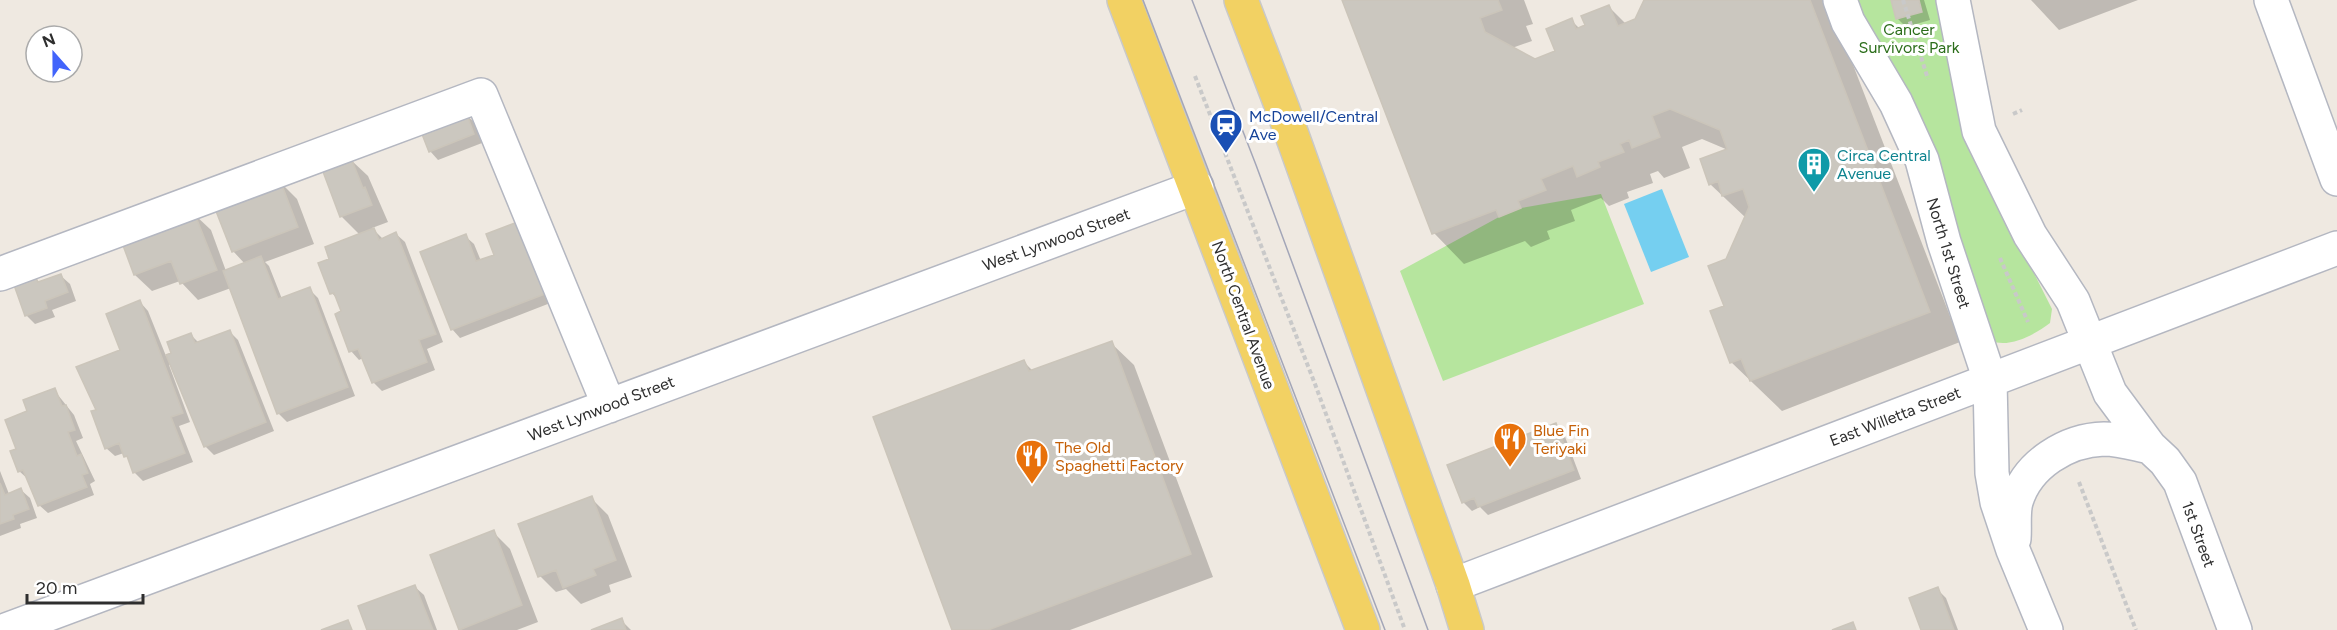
<svg xmlns="http://www.w3.org/2000/svg" width="2337" height="630" font-family="Figtree,sans-serif">
	<rect width="100%" height="100%" fill="#efe9e1"/>
	<path fill="#b6e59e" d="M1849 0H1942L1996 198 2052 309 2050 323C2034 335 2010 348 1991 341Z
		M1601 194 1644 304 1443 381 1400 271 1499 217 1521 208Z"/>
	<path fill="#75cff0" d="M1662 189 1689 257 1651 272 1624 204Z"/>
	<path fill="#0003" d="M1344 0H1524L1533 24 1526 26 1532 41 1512 48 1535 60 1557 52 1571 20 1580 29 1587 26 1609 7 1626 24 1636 20 1645 0H1828L1960 342 1782 411 1731 362 1726 307 1727 260 1746 218 1710 184 1728 150 1702 139 1682 147 1690 168 1664 178 1658 171 1650 174 1653 183 1627 192 1629 198 1609 206 1601 198 1571 210 1575 221 1547 231 1550 239 1531 247 1525 241 1464 264 1434 233Z
		M1893 0H1924L1930 20 1906 27 1897 18Z
		M2031 0H2138L2059 30Z
		M465 114 474 122 482 143 438 160 430 151Z
		M351 160 368 176 388 222 372 228 383 239 396 234 405 242 443 342 427 349 435 370 382 391 373 382 363 358 359 360 351 351 343 312 338 300 332 293 331 259 360 235 342 217 324 170Z
		M280 182 297 199 314 244 265 262 269 266 282 299 309 289 318 298 355 396 287 422 279 414 231 288 198 300 180 281 152 291 135 275 122 241 194 214 211 230 226 271 245 264 233 251Z
		M465 236 474 244 481 261 496 255 558 300 460 338 452 329Z
		M61 276 70 284 76 301 52 310 55 317 35 324 27 316 16 285 35 278 40 283Z
		M140 302 148 311 166 356 173 354 191 335 199 343 230 332 238 340 274 431 214 455 205 446 171 364 169 365 190 422 179 426 193 462 143 481 134 472 131 462 124 453 115 456 106 448 98 411Z
		M1111 343 1134 365 1213 577 1070 630H954L1024 362 1033 371Z
		M54 390 74 415 83 438 76 441 95 481 90 484 94 495 48 513 39 505 29 480 19 471 17 449 29 412Z
		M1555 425 1564 434 1581 479 1488 515 1480 507 1472 511 1463 502Z
		M0 471 9 494 21 490 30 498 37 518 20 524 21 528 0 536Z
		M591 498 608 515 632 577 609 585 611 592 581 604 566 589 556 592 540 576Z
		M493 532 510 549 538 622 517 630H461Z
		M415 587 424 595 437 630H369Z
		M1937 589 1946 598 1958 630H1923Z
		M621 620 631 630H596Z"/>
	<path fill="#cbc7bf" stroke="#cbc5ba" stroke-width="1.5" d="M1342 0H1498L1502 10 1480 18 1485 32 1535 59 1555 51 1546 29 1572 18 1576 29 1585 25 1581 16 1609 5 1618 26 1635 19 1644 0H1810L1930 312 1750 381 1741 359 1730 363 1710 311 1724 306 1708 266 1726 259 1749 207 1743 189 1722 196 1718 181 1709 185 1700 159 1727 149 1720 130 1670 109 1652 116 1660 137 1632 148 1629 140 1620 144 1624 152 1598 162 1600 167 1577 177 1573 166 1541 179 1546 190 1518 201 1521 208 1499 217 1496 210 1432 234Z
		M1891 0H1919L1922 12 1896 19Z
		M466 112 474 134 429 152 420 129Z
		M351 158 363 188 365 187 372 205 340 217 322 169Z
		M280 180 298 227 232 252 214 206Z
		M194 212 217 270 180 284 171 261 134 275 121 240Z
		M523 220 550 292 451 330 420 252 466 234 476 261 494 255 486 234Z
		M374 228 379 240 396 232 436 334 419 340 427 362 372 383 358 349 349 352 335 314 341 311 334 293 330 294 318 263 329 259 325 247Z
		M261 256 278 299 310 287 348 387 277 414 223 271Z
		M61 274 68 292 45 301 47 308 25 316 14 285 35 276 38 282Z
		M140 300 183 413 171 417 185 453 133 473 127 456 124 457 119 443 105 449 91 411 96 410 76 367 120 350 106 314Z
		M230 330 266 422 204 447 166 355 171 353 167 342 191 333 195 343Z
		M1112 341 1191 554 988 630H952L873 417 1024 360 1029 371Z
		M55 388 62 406 66 405 75 430 68 432 77 456 81 454 88 473 82 475 87 487 38 506 23 470 18 472 10 451 16 449 5 420 27 411 23 400Z
		M1556 423 1574 470 1478 507 1474 498 1462 503 1447 465Z
		M0 483 5 495 21 488 29 509 13 515 14 519 0 524Z
		M592 496 616 560 593 569 596 575 563 588 556 570 538 577 518 524Z
		M494 530 522 605 459 630 430 555Z
		M415 585 433 630H367L358 606Z
		M1938 587 1954 630H1921L1909 598Z
		M622 618 626 630H591Z
		M348 620 352 630H321Z
		M1853 622 1856 630H1832Z"/>
	<g fill="none" stroke-linecap="round" stroke-linejoin="round">
		<g stroke="#b4b7c1" stroke-width="36">
			<path id="minor" d="M1840 0 1848 22 1896 103 1922 160 1944 242 1990 380 1992 473 1997 502 2013 550 2046 630
				M1953 0 1979 131 2030 235 2073 301 2110 393 2150 447 2165 461 2180 482 2235 630
				M2271 0 2337 179
				M0 274 481 95 609 406
				M2014 539C2015 527 2013 513 2016 502 2027 464 2067 440 2104 439 2119 439 2135 444 2150 447
				M1453 585 2337 248
				M6 630 1197 187"/>
		</g>
		<g stroke="#c9c9c9" stroke-width="36">
			<path id="major" d="M1124 0 1363 630
				M1241 0 1283 110 1453 585 1467 630"/>
		</g>
		<path stroke="#c9c9c9" stroke-width="4" stroke-dasharray="4.5 3" stroke-linecap="butt" d="M1903 0 1928 79
			M1195 76 1315 384 1405 630
			M2013 114 2022 110
			M2000 258 2028 322
			M2079 482 2136 630"/>
		<use href="#minor" stroke="#fff" stroke-width="33"/>
		<use href="#major" stroke="#f2d163" stroke-width="33"/>
		<path stroke="#a3a6b8" stroke-width="1.5" d="M1143 0 1385 630
			M1192 0 1256 165 1428 630"/>
	</g>
	<defs>
		<g id="station-pin" transform="scale(1.725)"><path d="M0 17L-7.5 6A9.5 9.5 0 1 1 7.5 6Z" fill="#1a4fb4" stroke="#fff"/><path d="M-3-6H3Q5-6 5-4V2Q5 4 3 4L4.5 6H3L1.5 4h-3L-3 6H-4.5L-3 4Q-5 4-5 2V-4Q-5-6-3-6ZM-3.5-4v3h7v-3ZM-3.5 1v1.5H-2V1ZM2 1v1.5H3.5V1Z" fill="#fff"/></g>
		<g id="building-pin" transform="scale(1.725)"><path d="M0 17L-7.5 6A9.5 9.5 0 1 1 7.5 6Z" fill="#0f9aa8" stroke="#fff"/><path d="M-4-6H4V6H1V3H-1V6H-4ZM-2.5-4.3h1.7v1.8h-1.7ZM.8-4.3h1.7v1.8H.8ZM-2.5-1h1.7V.8h-1.7ZM.8-1h1.7V.8H.8Z" fill="#fff"/></g>
		<g id="restaurant-pin" transform="scale(1.725)"><path d="M0 17L-7.5 6A9.5 9.5 0 1 1 7.5 6Z" fill="#e8710a" stroke="#fff"/><path d="M-5-6h1v4h1v-4h1v4h1v-4h1v5L-1.5 .5V6h-2V.5L-5-1ZM5-6V6H3V1.5H1.5Q1.5-4 5-6Z" fill="#fff"/></g>
	</defs>
	<g fill-rule="evenodd">
		<use href="#station-pin" x="1226" y="125"/>
		<use href="#building-pin" x="1814" y="164"/>
		<use href="#restaurant-pin" x="1510" y="439"/>
		<use href="#restaurant-pin" x="1032" y="456"/>
	</g>
	<g text-anchor="middle" stroke-width="6" stroke-linejoin="round" paint-order="stroke">
		<g font-size="16" fill="#2c6e1b" stroke="#fff">
			<text x="1909" y="35">Cancer<tspan x="1909" dy="18">Survivors Park</tspan></text>
		</g>
		<g font-size="16" fill="#164399" stroke="#fff" text-anchor="start">
			<text x="1249" y="122">McDowell/Central<tspan x="1249" dy="18">Ave</tspan></text>
		</g>
		<g font-size="16" fill="#0d838f" stroke="#fff" text-anchor="start">
			<text x="1837" y="161">Circa Central<tspan x="1837" dy="18">Avenue</tspan></text>
		</g>
		<g font-size="16" fill="#2e2e2e" stroke="#fff">
			<text transform="translate(1056 239) rotate(-20)" y="6">West Lynwood Street</text>
			<text transform="translate(1949 253) rotate(73)" y="6">North 1st Street</text>
			<text transform="translate(1244 315) rotate(70)" y="6">North Central Avenue</text>
			<text transform="translate(601 408) rotate(-21)" y="6">West Lynwood Street</text>
			<text transform="translate(1895 416) rotate(-21)" y="6">East Willetta Street</text>
			<text transform="translate(2199 534) rotate(70)" y="6">1st Street</text>
		</g>
		<g font-size="16" fill="#c56008" stroke="#fff" text-anchor="start">
			<text x="1533" y="436">Blue Fin<tspan x="1533" dy="18">Teriyaki</tspan></text>
			<text x="1055" y="453">The Old<tspan x="1055" dy="18">Spaghetti Factory</tspan></text>
		</g>
	</g>
	<g transform="translate(54 54) rotate(339)"><circle r="28" fill="#ffffff" stroke="#ababab" stroke-width="1.5"/>
	<path d="M0-4.5L10 22L0 15L-10 22Z" fill="#4264fb"/>
	<text y="-9" font-size="16" font-weight="bold" text-anchor="middle" fill="#2e2e2e">N</text>
	</g>
	<path d="M27 594v9h116v-9" fill="none" stroke="#2e2e2e" stroke-width="3"/>
	<text x="36" y="594" font-size="18" fill="#2e2e2e" stroke="#ffffff" stroke-width="4.5" paint-order="stroke">20 m</text>
</svg>
